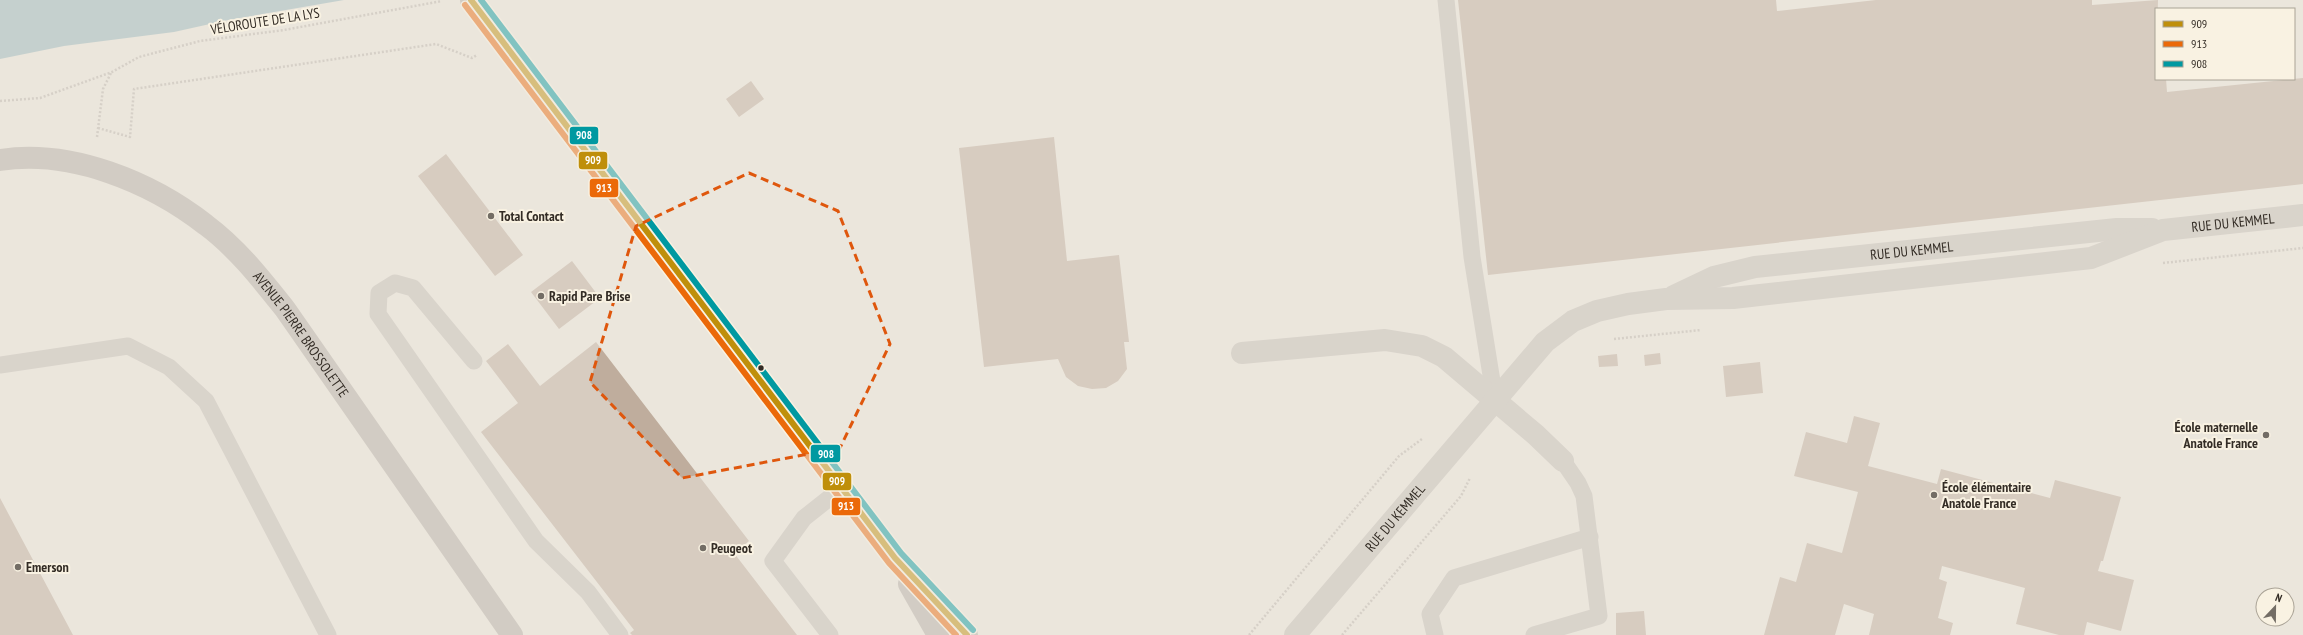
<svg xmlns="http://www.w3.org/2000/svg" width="2303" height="635" font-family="'PT Sans Narrow',sans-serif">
	<rect width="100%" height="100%" fill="#ebe6dc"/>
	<path fill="#98b7bc" d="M0 0H344L228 20 174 32 64 46 0 59Z"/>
	<path fill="#bfad9d" d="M1458 0H1776L1777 11 1876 0H2092V5L2158 0 2156 79H2166L2167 92 2303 78V184L1488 275Z
		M751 81 764 99 739 117 726 99Z
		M1054 137 1067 261 1119 255 1129 342H1124L1127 369 1118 381 1106 388 1092 389 1078 386 1066 377 1058 359 984 367 959 148Z
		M446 154 523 255 495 276 418 176Z
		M572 261 600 298 559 329 531 292Z
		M596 342 749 541 734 553 797 635H632L630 633 634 630 481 432 518 403 486 361 508 344 540 386Z
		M1660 353 1661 364 1645 366 1644 355Z
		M1617 354 1618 366 1599 367 1598 356Z
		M1760 362 1763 393 1726 397 1723 366Z
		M1854 416 1880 423 1868 466 1937 484 1941 469 2050 498 2055 480 2121 497 2103 561H2101L2098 571 2134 580 2121 631 2087 622 2084 635H2059L2016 624 2025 588 1942 566 1939 579 1947 582 1938 618 1953 623 1950 635H1869L1874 614 1844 604 1835 635H1764L1780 577 1796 582 1807 543 1842 553 1858 492 1794 476 1806 432 1847 443Z
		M0 498 73 635H0Z
		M1644 611 1646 635H1616V613Z"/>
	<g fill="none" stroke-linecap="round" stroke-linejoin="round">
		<path stroke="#bcb6ae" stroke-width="2.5" stroke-dasharray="2 2" stroke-linecap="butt" d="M0 101 40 98 112 72 139 57 200 41 284 30 442 1
			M98 128 130 137 134 89 436 44 472 58 477 55
			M97 137 103 89 111 73
			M2163 263 2303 248
			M1614 339 1701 330
			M1249 635 1399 456 1422 439
			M1342 635 1461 496 1470 478"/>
		<path stroke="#c3beb6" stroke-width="17" d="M1446 0 1472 257 1495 400
			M474 361 413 288 395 283 379 293 378 314 536 541 588 592 620 635
			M0 365 128 346 169 367 206 401 328 635
			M830 635 773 561 804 518 842 488
			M1435 635 1430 614 1454 578 1590 537
			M1534 635 1599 616 1584 496 1578 483 1563 461"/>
		<g stroke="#c3beb6" stroke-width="22">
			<path id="s1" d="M1674 296 1714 277 1755 267 2117 229H2152"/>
			<path d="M1242 353 1385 340 1422 346 1444 357 1536 435 1563 461"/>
			<path id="s2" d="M1295 635 1545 342 1573 321 1597 311 1628 304 1666 299 1733 298 2091 258 2163 230 2303 215"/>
		</g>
		<g stroke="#b4aea6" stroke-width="22">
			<path d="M471 0 895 558 967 635"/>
			<path id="s3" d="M0 160C71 149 151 182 206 225 237 248 261 279 285 309L512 635"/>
			<path d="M909 584 938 635"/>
		</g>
		<g stroke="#f9f2e2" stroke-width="9">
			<path id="bus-1" d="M471 0 895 558 967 635"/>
		</g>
		<g stroke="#f9f2e2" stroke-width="9">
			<path id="bus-2" d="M465 5 889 563 956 635"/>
		</g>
		<g stroke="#f9f2e2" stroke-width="9">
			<path id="bus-3" d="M481 0 901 553 973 630"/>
		</g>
		<use href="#bus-1" stroke="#bf8f0b" stroke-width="6"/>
		<use href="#bus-2" stroke="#eb6909" stroke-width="6"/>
		<use href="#bus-3" stroke="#0099a1" stroke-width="6"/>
	</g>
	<path d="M0 0H2303V635H0ZM749 173 838 211 890 344 840 448 682 478 590 382 636 226Z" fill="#ebe6dc" fill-opacity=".55" fill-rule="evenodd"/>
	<path fill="none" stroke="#df570d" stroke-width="3" stroke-dasharray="8 5" stroke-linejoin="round" d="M749 173 838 211 890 344 840 448 682 478 590 382 636 226Z"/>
	<g fill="#736d65" stroke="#f9f2e2" stroke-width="1.5">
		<circle cx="491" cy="216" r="4"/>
		<circle cx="541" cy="296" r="4"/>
		<circle cx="2266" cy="435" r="4"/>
		<circle cx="1934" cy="495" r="4"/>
		<circle cx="703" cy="548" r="4"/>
		<circle cx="18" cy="567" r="4"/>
	</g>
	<circle fill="#332c25" stroke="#f9f2e2" stroke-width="1.5" cx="761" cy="368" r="3.5"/>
	<g text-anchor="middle" stroke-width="4" stroke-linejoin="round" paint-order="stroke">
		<g font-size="14" fill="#332c25" stroke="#f9f2e2">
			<text transform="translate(265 21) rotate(-9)" y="5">VÉLOROUTE DE LA LYS</text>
			<text dy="5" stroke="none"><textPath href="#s2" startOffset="1091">RUE DU KEMMEL</textPath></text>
			<text dy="5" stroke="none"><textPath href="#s1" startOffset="244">RUE DU KEMMEL</textPath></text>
			<text dy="5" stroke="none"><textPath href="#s3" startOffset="367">AVENUE PIERRE BROSSOLETTE</textPath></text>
			<text dy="5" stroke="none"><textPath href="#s2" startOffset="154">RUE DU KEMMEL</textPath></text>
		</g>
		<g font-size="14" font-weight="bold" fill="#332c25" stroke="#f9f2e2" text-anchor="start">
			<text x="499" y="221">Total Contact</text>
			<text x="549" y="301">Rapid Pare Brise</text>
			<text x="2258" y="432" text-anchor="end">École maternelle<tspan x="2258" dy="16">Anatole France</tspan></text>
			<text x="1942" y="492">École élémentaire<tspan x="1942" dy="16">Anatole France</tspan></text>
			<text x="711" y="553">Peugeot</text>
			<text x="26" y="572">Emerson</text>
		</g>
	</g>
	<g stroke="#f9f2e2" stroke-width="1.5">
		<rect x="569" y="126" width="30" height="19" rx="4" fill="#0099a1"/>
		<rect x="578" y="151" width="30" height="19" rx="4" fill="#bf8f0b"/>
		<rect x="589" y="178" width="30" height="20" rx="4" fill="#eb6909"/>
		<rect x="810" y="444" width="31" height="19" rx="4" fill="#0099a1"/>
		<rect x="822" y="472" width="30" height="19" rx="4" fill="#bf8f0b"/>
		<rect x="831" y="497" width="30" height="19" rx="4" fill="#eb6909"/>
	</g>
	<g font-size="11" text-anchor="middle" font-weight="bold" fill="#fff">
		<text x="584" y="139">908</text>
		<text x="593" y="164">909</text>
		<text x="604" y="192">913</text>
		<text x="826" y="458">908</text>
		<text x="837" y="485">909</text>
		<text x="846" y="510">913</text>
	</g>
	<rect x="2155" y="8" width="140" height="72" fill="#f9f2e2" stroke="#aaa396"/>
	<rect x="2163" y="21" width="20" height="6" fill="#bf8f0b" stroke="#aaa396"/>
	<text x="2191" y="28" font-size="12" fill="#332c25">909</text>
	<rect x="2163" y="41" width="20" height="6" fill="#eb6909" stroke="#aaa396"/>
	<text x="2191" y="48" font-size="12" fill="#332c25">913</text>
	<rect x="2163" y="61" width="20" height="6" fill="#0099a1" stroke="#aaa396"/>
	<text x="2191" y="68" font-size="12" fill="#332c25">908</text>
	<g transform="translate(2275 607) rotate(22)"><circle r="19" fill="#f9f2e2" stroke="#aaa396"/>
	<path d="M0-3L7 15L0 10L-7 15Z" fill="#736d65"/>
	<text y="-6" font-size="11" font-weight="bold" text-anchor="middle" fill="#332c25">N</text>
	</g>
</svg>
